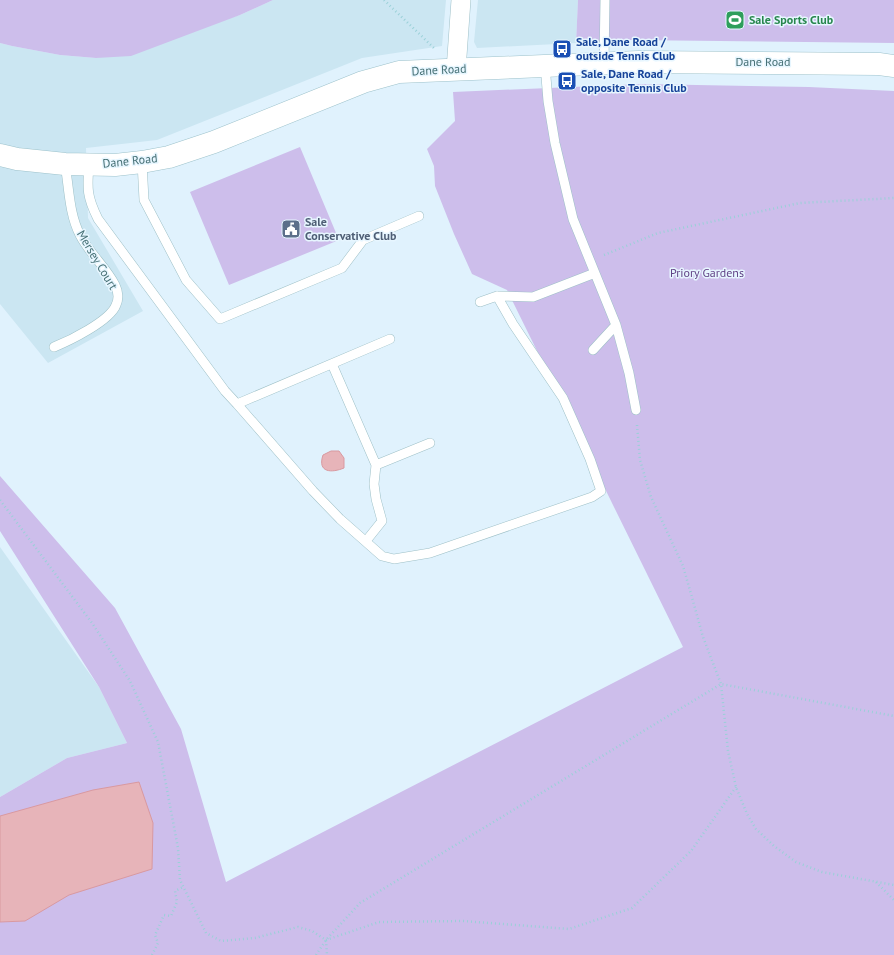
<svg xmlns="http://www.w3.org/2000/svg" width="894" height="955" font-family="'PT Sans',sans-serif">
	<rect width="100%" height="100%" fill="#e0f2fd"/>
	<path fill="#cbe6f2" d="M273 0H446L442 46 362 58 157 140 86 148 88 218 143 311 48 363 0 304V43L12 46 60 55 96 58 240 15Z
		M478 0H578L576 43 477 48 474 42Z
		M0 547 99 687 127 743 67 758 0 797Z"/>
	<path fill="#cdbeeb" d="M0 0H273L240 15 131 56 96 58 60 55 12 46 0 43Z
		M578 0H894V43L630 40 576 43Z
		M643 84 809 87 894 91V955H0V797L67 758 127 743 99 687 0 531V476L115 608 181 729 226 882 683 647 507 290 472 274 454 234 435 186 434 166 427 149 455 121 453 92Z
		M300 147 339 240 229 285 190 192Z"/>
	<path fill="#e7b4b9" stroke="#d999a0" d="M331 451H339L344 458V468C332 473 317 473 323 455Z
		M139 782 153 823 152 869 69 895 25 921 0 922V816L93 790Z"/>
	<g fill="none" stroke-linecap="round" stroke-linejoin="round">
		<g stroke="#9ec0c7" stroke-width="10">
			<path id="service" d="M604 63 605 0
				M545 65 548 101 555 143 573 219 616 325 629 373 636 410
				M142 162 144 200 186 280 220 319 342 268 363 240 419 216
				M89 165C87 189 87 197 98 219L225 391 237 404 390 339
				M480 302 497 296 533 297 595 273
				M54 347C69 341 110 321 116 305 119 299 118 291 115 285 106 267 89 253 80 235 69 214 69 187 65 164
				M593 350 616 325
				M332 364 376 465 374 484 376 499 382 521 366 541
				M237 404 313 491 340 519 382 556 394 559 430 553 592 497 601 491 590 459 563 398 513 324 497 296
				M376 465 430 443"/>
		</g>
		<g stroke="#9ec0c7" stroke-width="20">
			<path id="minor" d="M456 70 461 0"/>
		</g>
		<g stroke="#9dc2cb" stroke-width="23">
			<path id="secondary" d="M0 155 17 159 65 164 115 165 142 162 169 157 214 142 363 82 399 72 639 62 879 64 894 66"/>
		</g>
		<path stroke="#9ad0d8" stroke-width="2.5" stroke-dasharray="1 3" stroke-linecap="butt" d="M384 0 434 48
			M604 255 658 233 800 203 894 198
			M637 425 640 460 651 497 683 566 693 601 703 637 721 684 728 751 736 787 747 814 756 829 774 846 796 862 822 872 894 885
			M0 500 92 623 130 681 158 742 178 848 180 880 206 933 221 941 255 938 298 927 312 931 326 940 327 955
			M876 882 894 900
			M326 940 379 922 463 921 569 929 632 908 691 851 736 787
			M152 955 158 943 155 935 164 915 171 916 177 902 175 891 183 887
			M316 955 326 940 360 903 721 684 894 716"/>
		<use href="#service" stroke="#fff" stroke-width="9"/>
		<use href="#minor" stroke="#fff" stroke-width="19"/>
		<use href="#secondary" stroke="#fff" stroke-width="22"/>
	</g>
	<defs>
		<g id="stadium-square" transform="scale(1)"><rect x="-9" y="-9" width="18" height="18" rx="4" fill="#2e9e5b" stroke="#e7f6ff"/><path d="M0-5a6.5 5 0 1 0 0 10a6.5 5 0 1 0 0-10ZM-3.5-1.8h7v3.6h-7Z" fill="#fff"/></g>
		<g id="bus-square" transform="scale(1)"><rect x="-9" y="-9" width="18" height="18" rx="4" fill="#1a4fb4" stroke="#e7f6ff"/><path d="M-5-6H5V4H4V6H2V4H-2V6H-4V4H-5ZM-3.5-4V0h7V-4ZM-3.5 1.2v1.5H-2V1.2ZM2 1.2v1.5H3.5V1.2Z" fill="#fff"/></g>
		<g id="civic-square" transform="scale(1)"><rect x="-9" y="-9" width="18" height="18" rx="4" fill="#5c6f8a" stroke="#e7f6ff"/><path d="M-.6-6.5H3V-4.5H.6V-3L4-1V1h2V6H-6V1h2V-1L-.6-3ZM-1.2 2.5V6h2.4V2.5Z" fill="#fff"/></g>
	</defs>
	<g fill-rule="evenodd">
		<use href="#stadium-square" x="735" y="20"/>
		<use href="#bus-square" x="562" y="49"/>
		<use href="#bus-square" x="567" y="81"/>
		<use href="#civic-square" x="291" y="229"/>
	</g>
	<g text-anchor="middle" stroke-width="3" stroke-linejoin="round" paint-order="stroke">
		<g font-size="12" font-weight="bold" fill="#27864d" stroke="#e7f6ff" text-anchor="start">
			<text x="749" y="24">Sale Sports Club</text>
		</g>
		<g font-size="12" font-weight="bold" fill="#164399" stroke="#e7f6ff" text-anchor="start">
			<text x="576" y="46">Sale, Dane Road /<tspan x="576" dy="14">outside Tennis Club</tspan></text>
			<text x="581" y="78">Sale, Dane Road /<tspan x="581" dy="14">opposite Tennis Club</tspan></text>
		</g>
		<g font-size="12" fill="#467075" stroke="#e7f6ff">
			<text x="763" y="66">Dane Road</text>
			<text transform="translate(439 70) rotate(-3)" y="4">Dane Road</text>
			<text transform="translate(130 161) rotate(-6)" y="4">Dane Road</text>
			<text transform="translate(97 260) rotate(59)" y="4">Mersey Court</text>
		</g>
		<g font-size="12" font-weight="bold" fill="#4e5e75" stroke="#e7f6ff" text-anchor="start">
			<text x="305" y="226">Sale<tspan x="305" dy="14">Conservative Club</tspan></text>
		</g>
		<g font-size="12" fill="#624387" stroke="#e7f6ff">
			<text x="707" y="277">Priory Gardens</text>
		</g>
	</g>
</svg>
